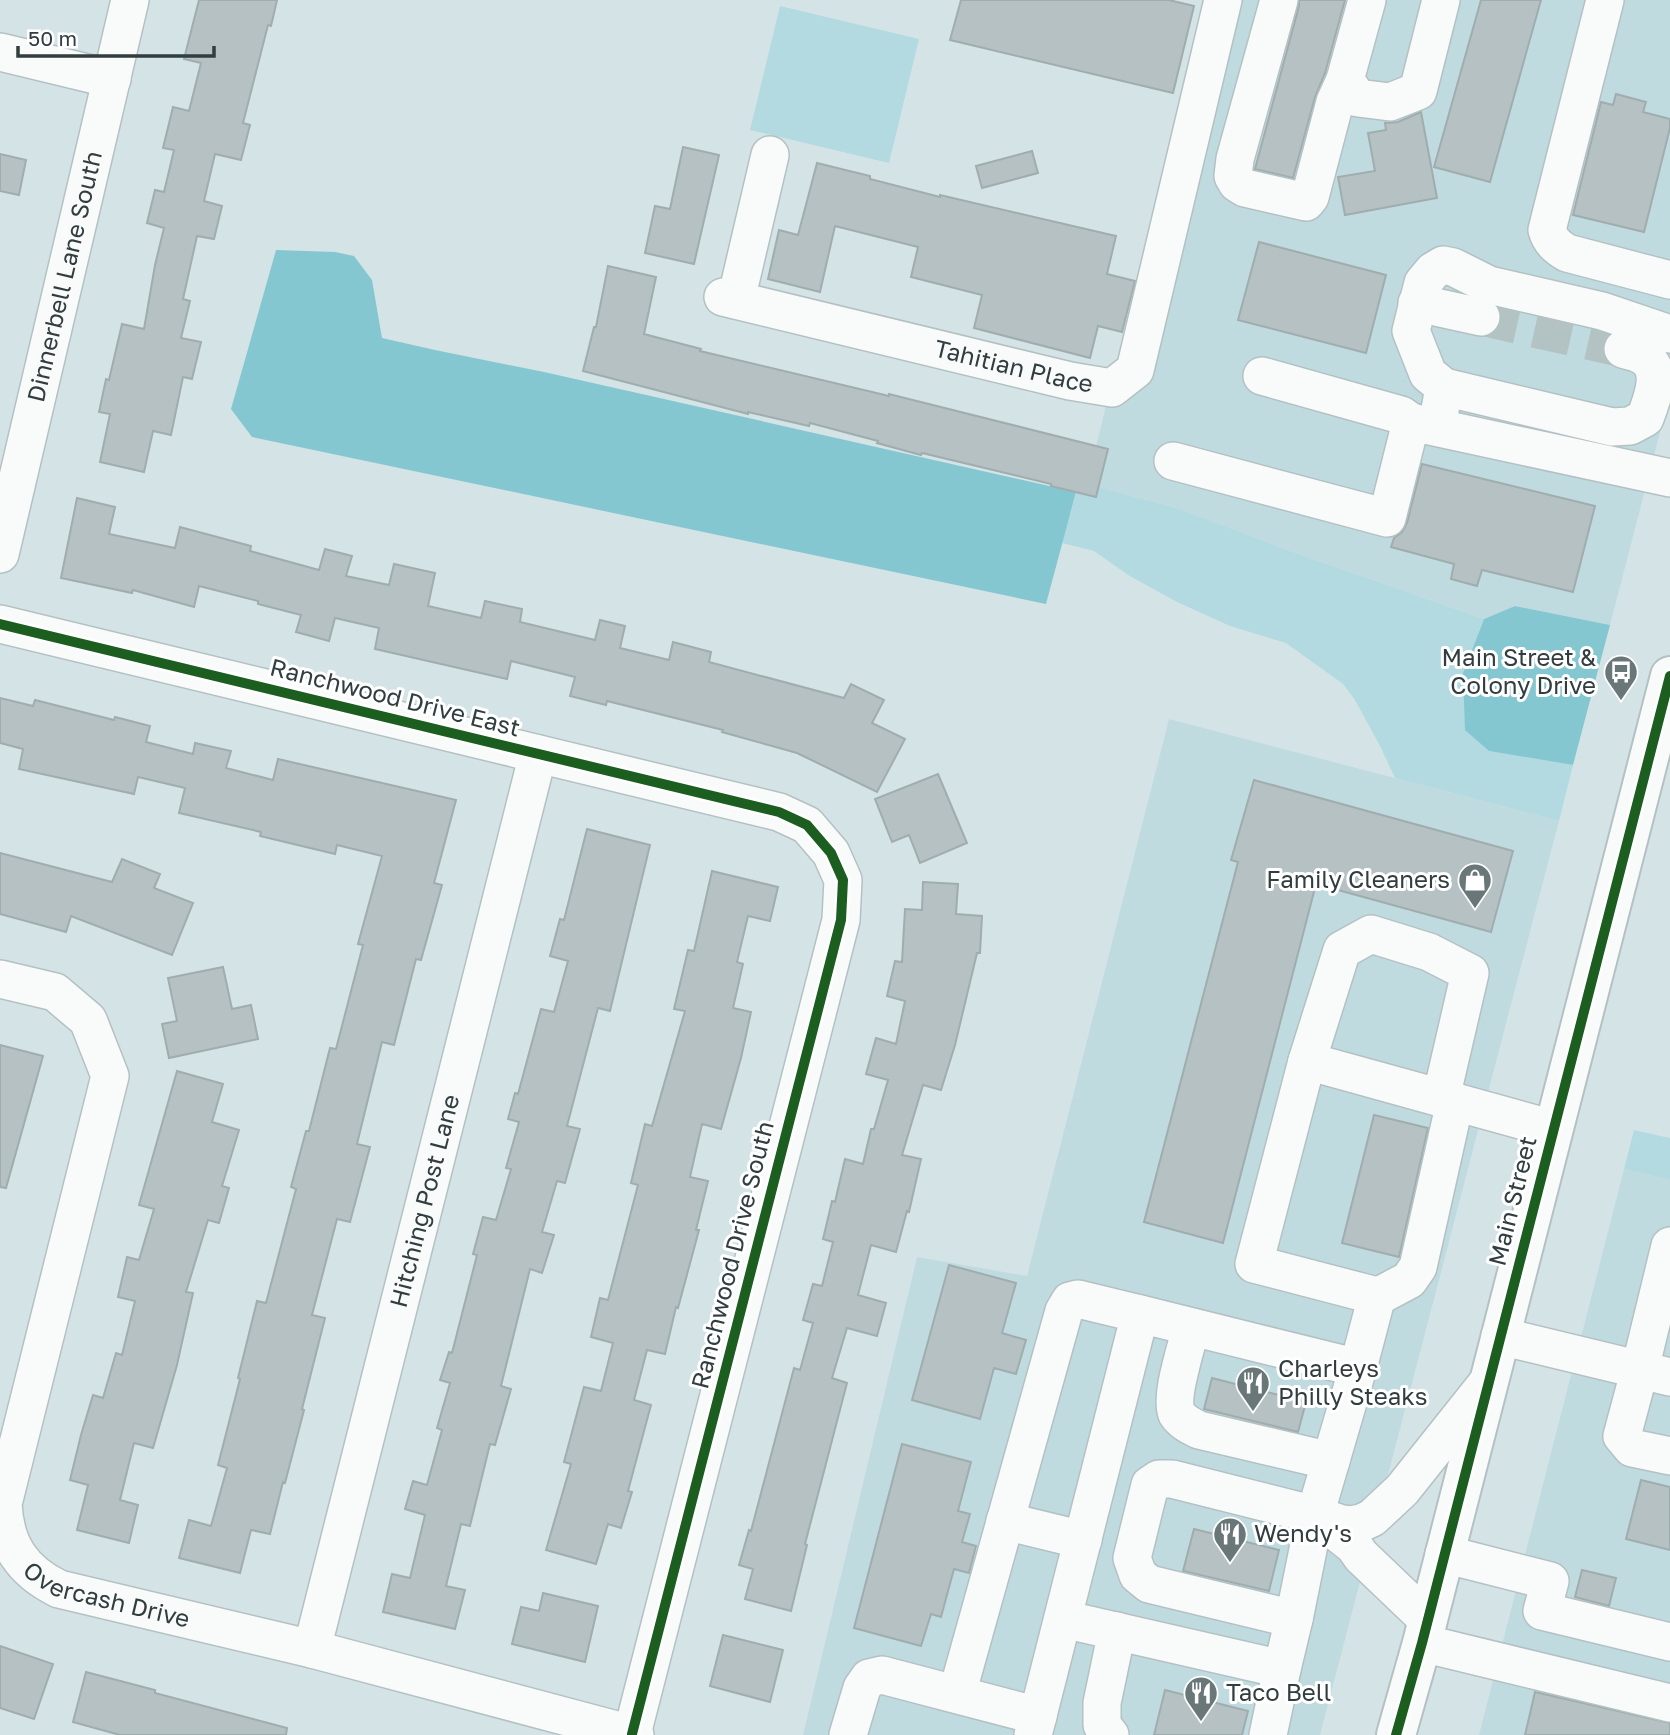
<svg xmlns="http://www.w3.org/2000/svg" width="1670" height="1735" font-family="'Golos Text',sans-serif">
	<rect width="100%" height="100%" fill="#d4e4e6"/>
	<path fill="#c0dbe0" d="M1239 0H1670V394L1610 625 1515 606 1484 619 1293 552 1180 509 1087 484 1107 401Z
		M1169 719 1559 821 1320 1735H803L917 1257 1027 1276Z
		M1624 1169 1670 1180V1363L1580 1341Z
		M1573 1367 1670 1390V1735H1479Z"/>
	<path fill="#b3dae0" d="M780 6 919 39 889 163 750 130Z
		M1087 484 1180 509 1293 552 1484 619 1463 673 1489 751 1573 765 1559 821 1395 778 1380 746 1355 700 1343 684 1286 643 1230 626 1177 602 1128 575 1094 551 1062 543 1076 493 1072 491Z
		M1634 1130 1670 1138V1180L1624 1169Z"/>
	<path fill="#84c7d1" d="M276 250 335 252 354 256 372 280 382 338 435 350 544 372 1076 492 1046 604 252 437 231 409Z
		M1515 606 1610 625 1573 765 1489 751 1465 730 1463 673 1484 619Z"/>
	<path fill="#b5c1c3" stroke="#a0adae" stroke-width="2" d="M199 0H277L271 26 268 25 243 123 250 125 241 160 215 154 204 201 222 206 214 239 197 236 183 299 190 301 181 338 201 342 192 379 183 377 171 435 153 431 144 472 100 462 110 414 99 412 106 379 109 380 122 324 144 329 155 265 164 228 147 223 155 190 164 192 174 150 163 148 173 107 189 111 201 63 184 59Z
		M961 0H1169L1194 6 1173 93 950 40Z
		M1299 0H1345L1325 73 1315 97 1293 178 1255 169 1299 6Z
		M1481 0H1541L1490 182 1434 167Z
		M1616 94 1646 102 1643 112 1670 119V128L1644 232 1573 215 1601 102 1613 105Z
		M1421 112 1437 198 1345 215 1338 177 1375 171 1368 133 1386 130 1385 123 1398 122Z
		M683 147 719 155 694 264 645 253 655 206 670 209Z
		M1032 151 1038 173 982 188 976 166Z
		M0 154 26 160 19 195 0 191Z
		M817 163 870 176V179L940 197V195L1116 236 1107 274 1135 281 1122 332 1098 326 1090 358 974 328 982 295 911 277 918 247 835 226 820 292 768 279 779 230 798 235Z
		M1259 242 1386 275 1366 353 1238 320Z
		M608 266 656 277 644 334 701 349 700 351 889 396V394L1108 449 1096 497 1051 486V484L922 453 921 455 877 443 878 441 810 423 809 426 748 412V414L583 371 594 327H596Z
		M1422 464 1595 506 1573 592 1482 570 1477 586 1451 579 1454 564 1391 547 1394 538 1402 532 1407 523Z
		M77 498 115 507 109 534 175 548 180 527 251 546 250 551 319 570 325 549 352 556 346 576 389 585 394 564 435 573 428 606 481 618 485 601 522 609 520 622 595 640 600 620 625 626 620 648 669 660 673 642 711 652 709 662 844 698 851 684 884 700 872 723 905 739 877 792 797 753 722 732 723 730 607 701 606 705 570 696 575 677 511 661 507 679 375 649 379 628 335 618 329 641 296 632 301 615 258 604V601L199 586 194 607 133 590 132 593 61 578Z
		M0 698 33 706 35 700 114 720 115 717 150 726 146 742 193 754 195 743 231 751 226 768 273 780 278 759 456 800 434 883 442 885 421 960 416 959 394 1045 382 1042 357 1144 370 1147 350 1222 337 1219 312 1315 325 1318 302 1409 304 1410 285 1483 283 1482 270 1534 251 1530 240 1573 179 1558 189 1520 211 1526 227 1468 218 1465 240 1379 238 1378 257 1301 266 1303 296 1189 291 1187 306 1131H309L330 1048 336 1049 363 945 358 944 382 856 337 845 335 854 260 836 261 832 179 813 185 788 138 777 134 794 19 769 23 749 0 743Z
		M938 774 967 843 920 863 909 835 892 842 875 799Z
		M1254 780 1513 851 1491 932 1316 884 1223 1243 1144 1222 1238 862 1231 860Z
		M587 829 650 845 610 1011 598 1008 567 1126 580 1129 565 1183 557 1181 542 1232 554 1235 542 1273 530 1269 501 1386 511 1389 495 1445 490 1444 470 1526 461 1524 446 1586 465 1590 455 1629 383 1612 392 1574 410 1578 425 1515 405 1509 413 1481 427 1485 442 1430 437 1428 450 1383 440 1380 449 1352 452 1353 477 1255 473 1254 483 1217 496 1220 511 1169 506 1168 519 1122 508 1119 515 1093 518 1094 541 1009 554 1012 568 961 550 956 560 919 564 920Z
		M0 853 112 882 122 859 160 874 154 888 193 903 172 955 71 916 66 932 0 914Z
		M712 871 778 887 770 921 748 916 737 962 743 964 733 1008 751 1012 741 1058 721 1129 702 1124 690 1177 708 1181 696 1230H699L678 1308 676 1307 665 1354 647 1350 634 1400 651 1405 628 1491 632 1492 621 1528 608 1524 596 1564 546 1550 571 1464 564 1462 584 1387 601 1391 613 1343 591 1337 600 1298 608 1300 638 1185 631 1183 645 1124 652 1126 685 1011 674 1009 688 950 694 951Z
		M923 882 958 884 956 914 982 916 980 953H977L955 1045 941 1090 923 1085 902 1155 921 1159 909 1212 907 1211 896 1252 871 1245 858 1295 886 1303 877 1336 847 1328 832 1378 847 1383 805 1544 807 1545 791 1611 745 1599 753 1569 739 1565 749 1530 751 1531 794 1368 800 1370 813 1323 803 1320 813 1284 822 1286 833 1242 823 1239 832 1201 835 1202 845 1159 863 1164 871 1129H874L888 1080 866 1074 876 1038 896 1044 905 1001 887 996 895 961 902 962 905 909 922 910Z
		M223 967 232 1009 251 1005 258 1039 169 1058 162 1024 177 1021 168 978Z
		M0 1045 43 1056 6 1188 0 1187Z
		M177 1071 223 1084 212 1122 239 1130 222 1186 229 1188 219 1223 208 1220 186 1292 193 1293 177 1365 153 1448 134 1443 120 1500 138 1505 129 1543 77 1530 88 1485 70 1480 81 1435 93 1395 103 1398 116 1353 122 1355 135 1301 118 1297 127 1257 139 1260 154 1209 139 1205Z
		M1374 1115 1428 1128 1399 1257 1342 1243Z
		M949 1265 1016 1283 1002 1333 1026 1340 1016 1374 994 1368 980 1419 912 1400Z
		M1212 1378 1306 1402 1298 1432 1204 1409Z
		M902 1444 971 1462 958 1511 970 1514 962 1542 976 1546 969 1573 954 1569 941 1617 931 1614 921 1646 854 1628Z
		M1641 1480 1670 1487V1550L1626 1539Z
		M1194 1529 1279 1550 1269 1591 1183 1571Z
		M1582 1570 1616 1578 1609 1606 1575 1597Z
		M543 1593 598 1606 585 1662 512 1644 521 1607 539 1611Z
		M723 1635 783 1650 770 1702 710 1686Z
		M0 1646 53 1664 34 1719 0 1708Z
		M86 1672 155 1690V1693L287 1728 286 1735H120L73 1722Z
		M1165 1690 1248 1711 1242 1735H1154Z
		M1535 1692 1670 1723V1735H1525Z"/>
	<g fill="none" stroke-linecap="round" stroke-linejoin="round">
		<path stroke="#b3c3c4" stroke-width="37" stroke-dasharray="37 18" stroke-linecap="butt" d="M1481 317 1623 349"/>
		<g stroke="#b4c1c3" stroke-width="40">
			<g id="minor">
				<path d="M1279 0 1235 159 1233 176 1237 183 1245 188 1306 202 1310 197 1335 102 1345 80"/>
				<path d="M1367 0 1345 80 1358 98 1390 102 1418 91 1441 0"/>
				<path d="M1605 0 1547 230C1550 241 1557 247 1567 253L1670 280"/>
				<path d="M0 52 112 79"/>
				<path id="s1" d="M723 297 1070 381 1112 388 1135 370 1223 0"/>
				<path d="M736 300 770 155"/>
				<path d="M1417 303 1481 317"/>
				<path d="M1262 376 1401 415 1411 422"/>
				<path d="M1444 387 1428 374 1411 331 1423 283 1433 271 1443 265 1453 267 1489 285 1602 311 1670 334"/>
				<path d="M1440 410 1444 387 1612 427 1630 426 1645 418C1653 397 1666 366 1639 354 1634 352 1628 351 1623 349"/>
				<path d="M1173 461 1387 518 1411 422 1670 478"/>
				<path id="s2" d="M0 554 130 0"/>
				<path d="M0 624 779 812 807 825 831 853 843 880 841 920 632 1734"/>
				<path id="s3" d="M0 979 55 992 88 1020 110 1076 3 1504C5 1545 22 1571 59 1589L312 1649 635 1735"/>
				<path d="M1307 1061 1553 1129"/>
				<path d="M1670 1246 1640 1369 1622 1436 1632 1448 1670 1456"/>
				<path d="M1377 1297 1409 1280 1418 1267 1455 1102"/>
				<path d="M1191 1327C1187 1346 1169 1397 1177 1414 1182 1422 1191 1426 1199 1430L1331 1461"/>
				<path d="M1500 1336 1670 1377"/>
				<path d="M1358 1368 1377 1296 1254 1264 1307 1061 1342 950 1371 934 1429 952 1470 973 1441 1098"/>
				<path d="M1319 1518 1354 1546 1361 1556 1428 1620"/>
				<path d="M1005 1521 1083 1540"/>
				<path d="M1444 1554 1550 1581 1542 1611 1670 1642"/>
				<path d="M1294 1619 1149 1584 1138 1575 1132 1558 1150 1485 1159 1479H1172L1315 1515 1342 1524 1351 1525 1361 1523 1372 1518 1402 1490 1488 1382"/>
				<path d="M1422 1643 1670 1703"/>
				<path id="s4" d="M312 1649 538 754"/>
				<path d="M957 1694 1064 1311 1070 1301 1078 1299 1140 1314"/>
				<path d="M848 1735 862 1688 869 1678 882 1675 1038 1716"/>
				<path d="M1033 1735 1140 1314 1358 1368 1315 1515 1294 1619 1282 1669 1063 1619"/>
				<path d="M1110 1735 1102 1725V1703L1117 1631"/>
				<path d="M1268 1735 1282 1669"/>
			</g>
		</g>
		<g stroke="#b4c1c3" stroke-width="42">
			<path id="major" d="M1396 1735 1422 1643 1670 676"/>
		</g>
		<use href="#minor" stroke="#f9fbfb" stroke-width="37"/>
		<use href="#major" stroke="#f9fbfb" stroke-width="38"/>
		<g stroke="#fff" stroke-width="15">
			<path id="cycleway" d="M0 624 779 812 807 825 831 853 843 880 841 920 632 1734
				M1396 1735 1422 1643 1670 676"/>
		</g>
		<use href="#cycleway" stroke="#1b5e20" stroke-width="10"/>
	</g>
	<defs>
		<g id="bus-pin" transform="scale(1.75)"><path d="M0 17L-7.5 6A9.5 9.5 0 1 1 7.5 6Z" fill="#6a7779" stroke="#fff"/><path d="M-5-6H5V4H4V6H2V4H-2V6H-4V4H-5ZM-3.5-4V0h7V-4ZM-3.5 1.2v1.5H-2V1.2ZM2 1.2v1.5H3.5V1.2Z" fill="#fff"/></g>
		<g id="shop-pin" transform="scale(1.75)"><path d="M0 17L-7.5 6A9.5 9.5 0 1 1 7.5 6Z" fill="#6a7779" stroke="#fff"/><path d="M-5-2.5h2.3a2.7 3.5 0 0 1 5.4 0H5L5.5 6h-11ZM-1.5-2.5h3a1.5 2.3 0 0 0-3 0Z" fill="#fff"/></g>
		<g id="restaurant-pin" transform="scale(1.75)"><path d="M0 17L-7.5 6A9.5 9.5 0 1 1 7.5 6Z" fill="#6a7779" stroke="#fff"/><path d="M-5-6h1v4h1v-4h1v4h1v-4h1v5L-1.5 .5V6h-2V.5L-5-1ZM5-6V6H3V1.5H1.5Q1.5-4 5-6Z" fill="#fff"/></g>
	</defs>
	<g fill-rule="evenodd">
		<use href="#bus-pin" x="1621" y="672"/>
		<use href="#shop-pin" x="1475" y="880"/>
		<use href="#restaurant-pin" x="1253" y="1383"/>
		<use href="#restaurant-pin" x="1230" y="1534"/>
		<use href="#restaurant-pin" x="1201" y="1693"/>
	</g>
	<g text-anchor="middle" stroke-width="6" stroke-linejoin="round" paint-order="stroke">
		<g font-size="24" fill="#313d3e" stroke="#fff">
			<text dy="8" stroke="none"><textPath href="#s2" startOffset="285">Dinnerbell Lane South</textPath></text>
			<text dy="8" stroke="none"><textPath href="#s1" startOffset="299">Tahitian Place</textPath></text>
			<text transform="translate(395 698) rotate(14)" y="8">Ranchwood Drive East</text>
			<text dy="8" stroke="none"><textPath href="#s4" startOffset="462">Hitching Post Lane</textPath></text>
			<text transform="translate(1513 1201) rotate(-76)" y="8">Main Street</text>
			<text transform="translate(733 1255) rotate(-76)" y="8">Ranchwood Drive South</text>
			<text dy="8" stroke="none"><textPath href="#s3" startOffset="756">Overcash Drive</textPath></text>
		</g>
		<g font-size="24" fill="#313d3e" stroke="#fff" text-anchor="start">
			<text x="1596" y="666" text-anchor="end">Main Street &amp;<tspan x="1596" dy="28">Colony Drive</tspan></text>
			<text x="1450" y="888" text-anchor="end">Family Cleaners</text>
			<text x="1278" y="1377">Charleys<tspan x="1278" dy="28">Philly Steaks</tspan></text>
			<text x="1254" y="1542">Wendy's</text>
			<text x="1226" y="1701">Taco Bell</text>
		</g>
	</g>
	<path d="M18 46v10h196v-10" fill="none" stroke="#313d3e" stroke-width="3.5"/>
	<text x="28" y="46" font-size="21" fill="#313d3e" stroke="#ffffff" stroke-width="5" paint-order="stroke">50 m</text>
</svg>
